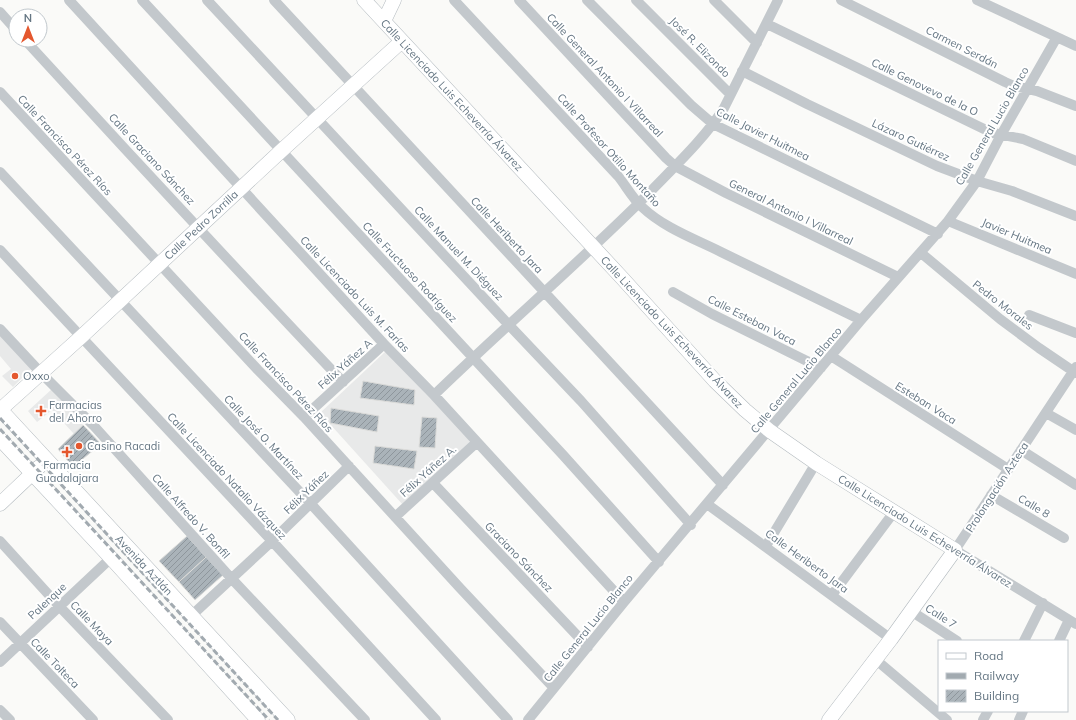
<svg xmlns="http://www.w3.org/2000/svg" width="1076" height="720" font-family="Mulish,sans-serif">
	<defs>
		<pattern id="building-hatch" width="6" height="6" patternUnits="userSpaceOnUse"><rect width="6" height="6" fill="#aab3b9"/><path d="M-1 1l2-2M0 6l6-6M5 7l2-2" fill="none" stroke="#8e969c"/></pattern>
	</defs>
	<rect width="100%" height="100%" fill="#fafaf8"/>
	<path fill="#e8e9e9" d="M0 335 32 368 13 387 2 376 11 369 0 356Z
		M386 351 472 441 403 505 320 413Z
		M53 388 83 425 74 434 52 410 37 422 28 411Z"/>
	<path fill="url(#building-hatch)" stroke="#dcdcda" d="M363 381 415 390 414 405 360 398Z
		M331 408 379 416 377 432 330 423Z
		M422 417 437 418 435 448 419 447Z
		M83 425 101 444 73 467 58 449Z
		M375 446 417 451 414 469 373 463Z
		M187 536 206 557 179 582 159 561Z
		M206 557 223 575 195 600 179 582Z"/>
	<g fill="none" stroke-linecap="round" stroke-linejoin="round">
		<g stroke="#b3babf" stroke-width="15">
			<path id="secondary" d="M364 0 623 279 715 381 745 410 770 431 816 463 955 550 891 639 829 720
				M384 21 394 0
				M0 409 288 720
				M0 410 81 337 281 151 402 41
				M0 439 111 558 258 720
				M0 504 39 467"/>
		</g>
		<path stroke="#c3c8cc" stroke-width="10" d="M69 0 384 344 434 395 624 602
			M142 0 563 455 659 562
			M207 0 508 324 581 401 691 525
			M274 0 723 485
			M454 0 618 176C626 186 633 199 642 207 664 228 695 239 721 252 768 275 814 297 861 320
			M519 0 666 158 675 166 726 193 898 277
			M587 0 691 105 713 124 938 234
			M636 0 730 94
			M714 0 757 43
			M841 0 1005 82 1014 86 1037 91 1076 106
			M977 0 1076 46
			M0 12 16 30
			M767 24 984 129 993 133 1023 139 1076 161
			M25 40C130 155 236 269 343 382
			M742 71 807 104 937 166 977 181 1012 191 1076 216
			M0 92 258 370 304 417 460 588 554 688
			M0 172 311 504 508 720
			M948 221 1076 274
			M0 250 272 541 436 720
			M921 253 1000 319 1039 348 1076 373
			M673 292 712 314 821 368
			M1029 315 1076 333
			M0 329 41 373 94 426 231 578 365 720
			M831 356 1008 469
			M1076 367 955 550 1076 624
			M434 395C504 327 579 263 648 194 673 168 705 138 724 108L778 0
			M1046 413 1076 430
			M304 417 384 344
			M1021 450 1076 485
			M433 483 588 647
			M991 495 1064 538
			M707 504 891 639
			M395 517 476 443
			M0 541 59 606 168 720
			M766 546 816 463
			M832 595 894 512
			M911 611 957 641
			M191 616 272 541 349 466
			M0 622 93 720
			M1024 641 1043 603
			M1059 641 1069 620
			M875 659 947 720
			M0 662 111 558
			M0 710 10 720
			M528 720 624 602 861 320 948 221 977 181 1001 135 1057 37
			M983 720 988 711
			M1019 720 1023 711"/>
		<use href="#secondary" stroke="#fff" stroke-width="14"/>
		<path stroke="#a2aab0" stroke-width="3" stroke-dasharray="6 3" stroke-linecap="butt" d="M0 418 278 720
			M0 429 269 720"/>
	</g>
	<g fill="#e4572e" stroke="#fff" stroke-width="1.5">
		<circle cx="15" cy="376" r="4"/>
		<path d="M39 405h4v4h4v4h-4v4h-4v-4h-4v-4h4z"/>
		<circle cx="79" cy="446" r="4"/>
		<path d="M65 446h4v4h4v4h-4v4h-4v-4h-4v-4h4z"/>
	</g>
	<g text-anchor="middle" stroke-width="4" stroke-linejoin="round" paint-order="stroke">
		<g font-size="11" fill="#657683" stroke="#fff">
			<text transform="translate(700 47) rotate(45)" y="4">José R. Elizondo</text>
			<text transform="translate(962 47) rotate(27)" y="4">Carmen Serdán</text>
			<text transform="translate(605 75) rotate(47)" y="4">Calle General Antonio I Villarreal</text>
			<text transform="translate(925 87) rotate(26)" y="4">Calle Genovevo de la O</text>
			<text transform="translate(452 95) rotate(47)" y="4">Calle Licenciado Luis Echeverría Álvarez</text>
			<text transform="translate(992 126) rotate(-60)" y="4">Calle General Lucio Blanco</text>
			<text transform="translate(763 134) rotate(27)" y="4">Calle Javier Huitmea</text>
			<text transform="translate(911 140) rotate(25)" y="4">Lázaro Gutiérrez</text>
			<text transform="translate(65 145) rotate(47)" y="4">Calle Francisco Pérez Ríos</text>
			<text transform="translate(609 150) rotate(48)" y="4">Calle Profesor Otilio Montaño</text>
			<text transform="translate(152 159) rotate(47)" y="4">Calle Graciano Sánchez</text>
			<text transform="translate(791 212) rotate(26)" y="4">General Antonio I Villarreal</text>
			<text transform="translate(201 225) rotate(-43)" y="4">Calle Pedro Zorrilla</text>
			<text transform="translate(507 235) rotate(47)" y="4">Calle Heriberto Jara</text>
			<text transform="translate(1017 236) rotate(23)" y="4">Javier Huitmea</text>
			<text transform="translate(459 253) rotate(47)" y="4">Calle Manuel M. Diéguez</text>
			<text transform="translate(410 272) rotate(47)" y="4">Calle Fructuoso Rodríguez</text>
			<text transform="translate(355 294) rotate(47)" y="4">Calle Licenciado Luis M. Farías</text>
			<text transform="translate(1003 305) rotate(38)" y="4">Pedro Morales</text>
			<text transform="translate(752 320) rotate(27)" y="4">Calle Esteban Vaca</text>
			<text transform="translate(672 332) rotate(47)" y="4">Calle Licenciado Luis Echeverría Álvarez</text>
			<text transform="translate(345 364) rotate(-42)" y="4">Félix Yáñez A</text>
			<text transform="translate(796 380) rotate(-50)" y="4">Calle General Lucio Blanco</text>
			<text transform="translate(286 382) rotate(47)" y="4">Calle Francisco Pérez Ríos</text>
			<text transform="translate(926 403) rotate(32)" y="4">Esteban Vaca</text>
			<text transform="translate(264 437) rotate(47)" y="4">Calle José O. Martínez</text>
			<text transform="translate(428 471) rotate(-42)" y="4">Félix Yáñez A.</text>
			<text transform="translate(227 476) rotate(47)" y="4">Calle Licenciado Natalio Vázquez</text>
			<text transform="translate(997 487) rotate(-57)" y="4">Prolongación Azteca</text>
			<text transform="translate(306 492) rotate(-44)" y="4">Félix Yáñez</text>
			<text transform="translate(1034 506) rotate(31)" y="4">Calle 8</text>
			<text transform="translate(191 516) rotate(48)" y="4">Calle Alfredo V. Bonfil</text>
			<text transform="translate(925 531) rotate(32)" y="4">Calle Licenciado Luis Echeverría Álvarez</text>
			<text transform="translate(519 557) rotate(46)" y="4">Graciano Sánchez</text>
			<text transform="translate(807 561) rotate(36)" y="4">Calle Heriberto Jara</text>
			<text transform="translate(144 565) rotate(47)" y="4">Avenida Aztlán</text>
			<text transform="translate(47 601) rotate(-43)" y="4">Palenque</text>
			<text transform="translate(941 616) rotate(33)" y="4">Calle 7</text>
			<text transform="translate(92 623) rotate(46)" y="4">Calle Maya</text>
			<text transform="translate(588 628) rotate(-51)" y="4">Calle General Lucio Blanco</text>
			<text transform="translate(55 663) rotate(46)" y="4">Calle Tolteca</text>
		</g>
		<g font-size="11" fill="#657683" stroke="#fff" text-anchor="start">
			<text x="23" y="380">Oxxo</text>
			<text x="49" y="409">Farmacias<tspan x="49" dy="13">del Ahorro</tspan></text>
			<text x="87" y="450">Casino Racadi</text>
			<text x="67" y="469" text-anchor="middle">Farmacia<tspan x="67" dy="13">Guadalajara</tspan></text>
		</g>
	</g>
	<rect x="938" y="640" width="130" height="72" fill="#ffffff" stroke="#c1c8cd"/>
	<rect x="946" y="653" width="20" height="6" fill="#ffffff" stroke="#c1c8cd"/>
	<text x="974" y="660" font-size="12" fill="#657683">Road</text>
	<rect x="946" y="673" width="20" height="6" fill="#a2aab0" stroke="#c1c8cd"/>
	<text x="974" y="680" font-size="12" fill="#657683">Railway</text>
	<rect x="946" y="690" width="20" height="12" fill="url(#building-hatch)" stroke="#c1c8cd"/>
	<text x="974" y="700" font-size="12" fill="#657683">Building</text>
	<g transform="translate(28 28)"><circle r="19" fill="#ffffff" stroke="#c1c8cd"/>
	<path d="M0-3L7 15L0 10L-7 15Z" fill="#e4572e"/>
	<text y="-6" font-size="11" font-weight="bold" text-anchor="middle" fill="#657683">N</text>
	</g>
</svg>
